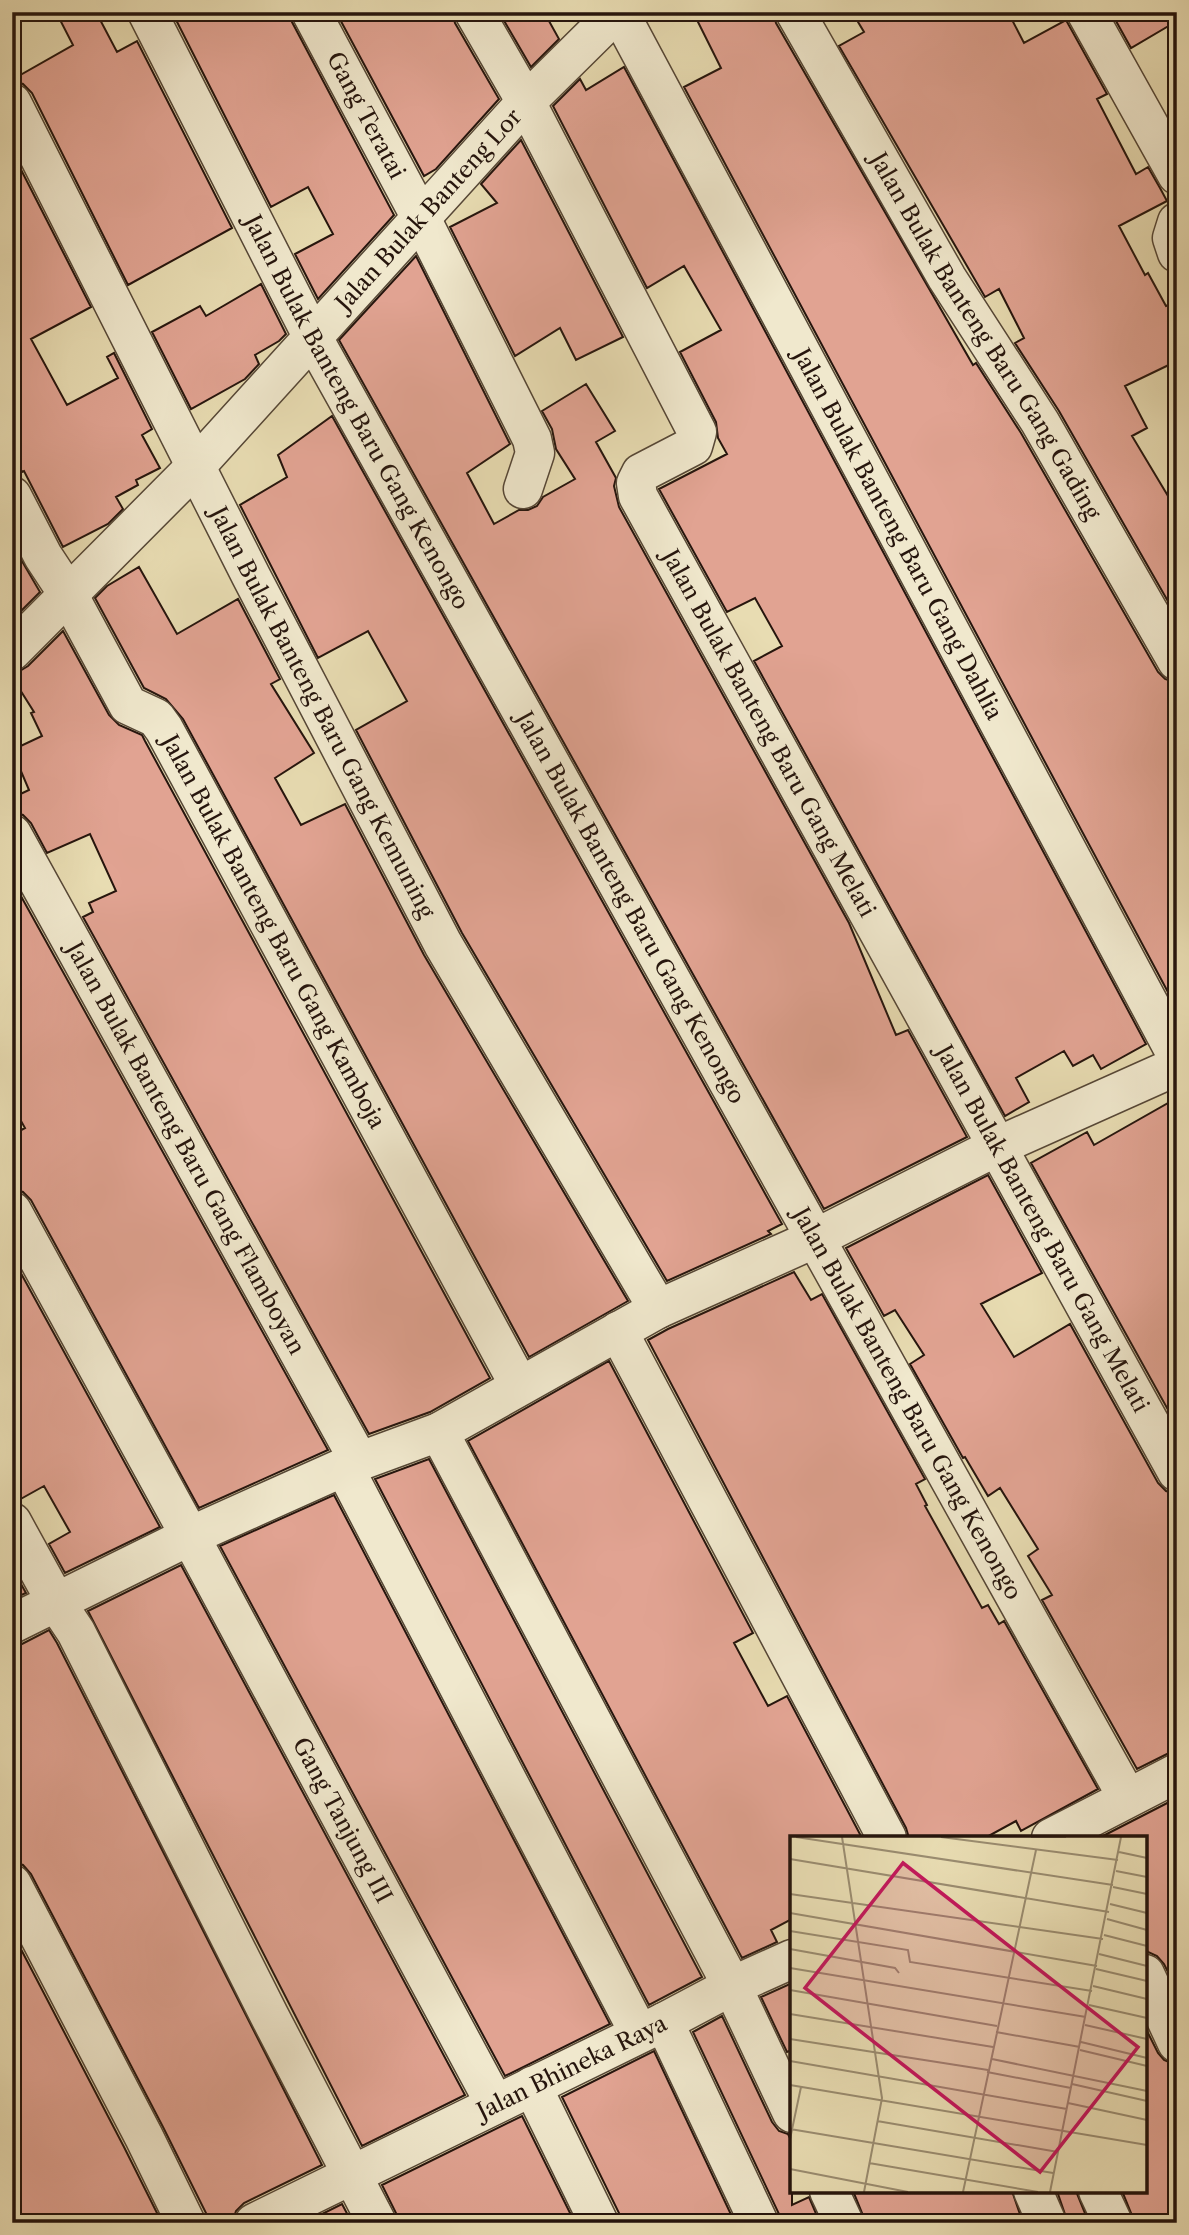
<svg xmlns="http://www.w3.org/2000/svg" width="1189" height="2235" font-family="'Libre Caslon Text',serif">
	<rect width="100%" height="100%" fill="#e8dcb2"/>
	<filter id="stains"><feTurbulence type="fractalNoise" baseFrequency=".00286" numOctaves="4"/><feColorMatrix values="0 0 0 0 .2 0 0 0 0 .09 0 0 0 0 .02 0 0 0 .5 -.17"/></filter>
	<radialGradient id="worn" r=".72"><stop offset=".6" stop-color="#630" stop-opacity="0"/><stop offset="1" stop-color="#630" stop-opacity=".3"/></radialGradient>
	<path fill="#e1a392" stroke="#26150d" stroke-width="2" d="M56 12H96L117 52 137 41 232 228 128 285 32 93 23 84 12 81V74H22L73 45Z
		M172 12H289L292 22 394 215 318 299 295 254 333 234 308 187 271 207Z
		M336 12H452L455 23 499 99 436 169 424 176Z
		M499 12H544L559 39 531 67Z
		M693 12H773L776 23 973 365 976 363 1021 433 1158 672 1165 679 1177 683V1009L684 87 721 68Z
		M852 12H1008L1024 43 1066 20 1107 94 1097 99 1136 174 1148 167 1160 188 1167 201 1119 226 1145 275 1148 273 1166 306 1169 305 1177 320V361L1125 386 1147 428 1132 436 1177 511V617L1059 411 1015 343 1024 338 999 289 985 297 839 46 864 32Z
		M1111 12H1177V21L1131 48Z
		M624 67 1146 1044 1101 1069 1093 1055 1073 1066 1064 1051 1016 1078 1029 1102 1005 1116 754 661 782 646 755 598 727 612 659 489 727 454 718 438 716 422 680 352 721 330 684 266 647 288 553 106 580 79 586 90Z
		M521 140 623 337 576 360 560 328 515 356 450 227 497 203 481 184Z
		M12 152 91 307 31 339 67 405 118 378 107 357 114 353 152 429 142 435 160 468 136 480 138 485 116 497 123 509 108 524 63 547 24 471 22 472 12 453Z
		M416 256 510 444 467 473 494 524 519 510H528L537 506 543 497 575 479 556 449 552 429 542 411 586 384 615 431 596 442 616 478 614 486 619 507 849 923 896 1035 908 1030 967 1137 824 1209 339 340Z
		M261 284 286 334 279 341 255 355 259 364 245 379 191 409 152 332 200 306 206 316Z
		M332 416 782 1224 768 1231 771 1234 667 1281 462 933 356 730 407 701 368 631 318 658 240 505 287 477 278 455Z
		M12 544 40 592 12 620Z
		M139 567 177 634 238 599 280 679 271 684 314 753 275 778 301 825 345 804 424 955 628 1301 529 1357 183 719 166 699 144 688 95 598 107 586Z
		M63 631 109 715 119 725 142 735 145 741 490 1378 430 1412 369 1434 83 917 93 912 89 903 116 891 90 834 47 853 31 823 23 815 12 812V798L29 790 12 750 42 736 31 713 34 712 12 677V672H18L28 666Z
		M12 880 328 1450 199 1508 31 1200 23 1192 12 1189V1135L25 1128 12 1105Z
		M1177 1098V1426L1031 1163 1087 1132 1094 1145Z
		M988 1175 1042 1273 981 1304 1014 1357 1070 1324 1158 1483 1166 1491 1177 1494V1751L1167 1754 1137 1769 1042 1600 1052 1595 1028 1556 1038 1549 1000 1488 988 1496 965 1457 963 1458 910 1364 924 1355 895 1310 884 1316 846 1248Z
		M12 1257 160 1527 65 1573 49 1544 70 1532 44 1486 17 1501 12 1500Z
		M794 1272 811 1300 822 1294 925 1479 916 1484 927 1505 925 1506 982 1608 988 1605 999 1624 1004 1621 1098 1789 1021 1831 1016 1821 985 1838H909L906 1828 648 1340 668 1329Z
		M609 1361 753 1633 734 1643 768 1706 787 1696 862 1838H792V1919L771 1930 777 1942 742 1958 468 1441Z
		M429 1459 702 1977 649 2005 375 1479Z
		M334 1495 610 2024 505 2076 220 1546Z
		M181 1565 465 2095 362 2146 88 1611Z
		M12 1568 26 1593 12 1599Z
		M49 1630 57 1643 322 2165 244 2203 236 2211 232 2223H208L206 2213 163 2127 31 1874 23 1865 12 1862V1646L22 1644Z
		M1177 1798V1990L1164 1964 1157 1956 1148 1952 1145 1947V1838H1099Z
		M12 1932 124 2147 162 2223H12Z
		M792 1983V2050L787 2052 761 1997Z
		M722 2016 772 2122 779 2131 788 2134 792 2142V2205L809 2197 820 2223H781L779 2214 693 2032Z
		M1145 2027 1158 2053 1164 2060 1176 2065 1177 2068V2223H1135L1122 2191H1145Z
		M654 2051 735 2223H621L619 2213 562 2097Z
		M522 2116 575 2223H399L396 2213 382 2185Z
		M853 2191H1012L1023 2223H866Z
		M1057 2191H1076L1089 2223H1068Z
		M342 2204 352 2223H304Z"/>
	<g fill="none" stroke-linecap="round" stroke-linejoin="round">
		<g stroke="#564736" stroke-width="41">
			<g id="minor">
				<path id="s1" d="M147 12 312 336 1127 1797"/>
				<path id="s2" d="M311 12 421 218 532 439 535 453 523 489"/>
				<path id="s3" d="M474 12 526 102 697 432 693 446 641 473 636 483 638 496 1177 1472"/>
				<path id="s4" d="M619 12 1177 1056"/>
				<path id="s5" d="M795 12 947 278 1040 422 1177 661"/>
				<path d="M1086 12 1177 175"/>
				<path id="s6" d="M12 103 251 576 443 944 658 1309"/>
				<path d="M1177 222 1172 238 1177 253"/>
				<path id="s7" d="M12 496 43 556 68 594 128 705 156 718 164 729 519 1385"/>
				<path id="s8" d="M12 651 196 466 526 102 617 12"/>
				<path id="s9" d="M12 834 359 1461"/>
				<path id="s10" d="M12 1211 190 1536 495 2104"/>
				<path d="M618 1331 887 1838"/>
				<path d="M439 1432 732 1986 792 2113"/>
				<path d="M344 1467 639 2033"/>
				<path d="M12 1522 56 1602 76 1632 269 2015 377 2223"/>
				<path d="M12 1624 190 1536 344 1467 439 1432 658 1309 814 1239 998 1146 1177 1066"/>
				<path d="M1051 1838 1177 1773"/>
				<path d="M12 1884 144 2137 186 2223"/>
				<path d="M1145 1974 1177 2043"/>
				<path d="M664 2022 759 2223"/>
				<path d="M532 2086 599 2223"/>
				<path d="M829 2191 844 2223"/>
				<path d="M1033 2191 1047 2223"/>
				<path d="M1098 2191 1113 2223"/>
				<path id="s11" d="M254 2223 664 2022 732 1986 792 1959"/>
			</g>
		</g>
		<use href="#minor" stroke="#f0e8cd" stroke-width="38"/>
	</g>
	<g text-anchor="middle" stroke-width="5" stroke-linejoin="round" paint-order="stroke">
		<g font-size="23" fill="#26150d" stroke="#f0e8cd">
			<text dy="8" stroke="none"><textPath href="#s2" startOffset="117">Gang Teratai</textPath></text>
			<text dy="8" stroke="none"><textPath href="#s8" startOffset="607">Jalan Bulak Banteng Lor</textPath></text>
			<text dy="8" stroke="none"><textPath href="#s5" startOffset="376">Jalan Bulak Banteng Baru Gang Gading</textPath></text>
			<text dy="8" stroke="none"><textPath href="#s1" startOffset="452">Jalan Bulak Banteng Baru Gang Kenongo</textPath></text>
			<text dy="8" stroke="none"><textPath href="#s4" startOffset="592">Jalan Bulak Banteng Baru Gang Dahlia</textPath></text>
			<text dy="8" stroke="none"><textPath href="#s6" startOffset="684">Jalan Bulak Banteng Baru Gang Kemuning</textPath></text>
			<text dy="8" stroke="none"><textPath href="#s3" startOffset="844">Jalan Bulak Banteng Baru Gang Melati</textPath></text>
			<text dy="8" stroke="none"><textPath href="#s1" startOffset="1018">Jalan Bulak Banteng Baru Gang Kenongo</textPath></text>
			<text dy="8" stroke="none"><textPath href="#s7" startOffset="514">Jalan Bulak Banteng Baru Gang Kamboja</textPath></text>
			<text dy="8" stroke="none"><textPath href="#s9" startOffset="359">Jalan Bulak Banteng Baru Gang Flamboyan</textPath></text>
			<text dy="8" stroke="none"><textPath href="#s3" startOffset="1410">Jalan Bulak Banteng Baru Gang Melati</textPath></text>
			<text dy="8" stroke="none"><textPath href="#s1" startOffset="1586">Jalan Bulak Banteng Baru Gang Kenongo</textPath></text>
			<text dy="8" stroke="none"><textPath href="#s10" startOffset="693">Gang Tanjung III</textPath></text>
			<text dy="8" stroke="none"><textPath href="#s11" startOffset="354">Jalan Bhineka Raya</textPath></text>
		</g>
	</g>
	<g transform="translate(790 1836)">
		<rect width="357" height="357" fill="#e8dcb2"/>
		<path fill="none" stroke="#9a8c70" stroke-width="2" d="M6 1 323 49M52 1 92 262 74 356M151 1 328 24M241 1H276M329 16 357 22M0 23 319 76M326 35 357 41M323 51 357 58M0 58 313 103M320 68 357 77M0 77 307 130M317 83 357 94M0 95 118 114 120 126 302 155M314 99 357 110M0 113 105 132 109 137M309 118 357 130M0 132 296 181M306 133 357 145M303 150 357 163M0 154 207 190M299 169 357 182M0 178 203 211M295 189 357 203M206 196 290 211M0 203 198 234M291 206 357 222M290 214 357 230M202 223 357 255M0 225 277 273M197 236 281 252M282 248 357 265M0 249 357 309M278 267 357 284M87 285 268 316M0 293 263 337M0 303 11 251M79 327 248 356M0 333 118 356M173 356 246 14M260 356 331 1"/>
		<path fill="#c2185b" fill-opacity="0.15" stroke="#c2185b" stroke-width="3.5" d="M113 27 348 211 250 336 15 152Z"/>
		<rect width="357" height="357" fill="none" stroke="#26150d" stroke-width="3.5"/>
	</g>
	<rect width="1189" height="2235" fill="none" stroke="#e8dcb2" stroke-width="42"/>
	<rect x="14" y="14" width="1161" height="2207" fill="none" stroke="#26150d" stroke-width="3.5"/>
	<rect x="21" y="21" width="1147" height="2193" fill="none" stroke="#26150d" stroke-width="2"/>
	<rect width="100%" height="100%" filter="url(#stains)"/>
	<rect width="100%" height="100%" fill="url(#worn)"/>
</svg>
